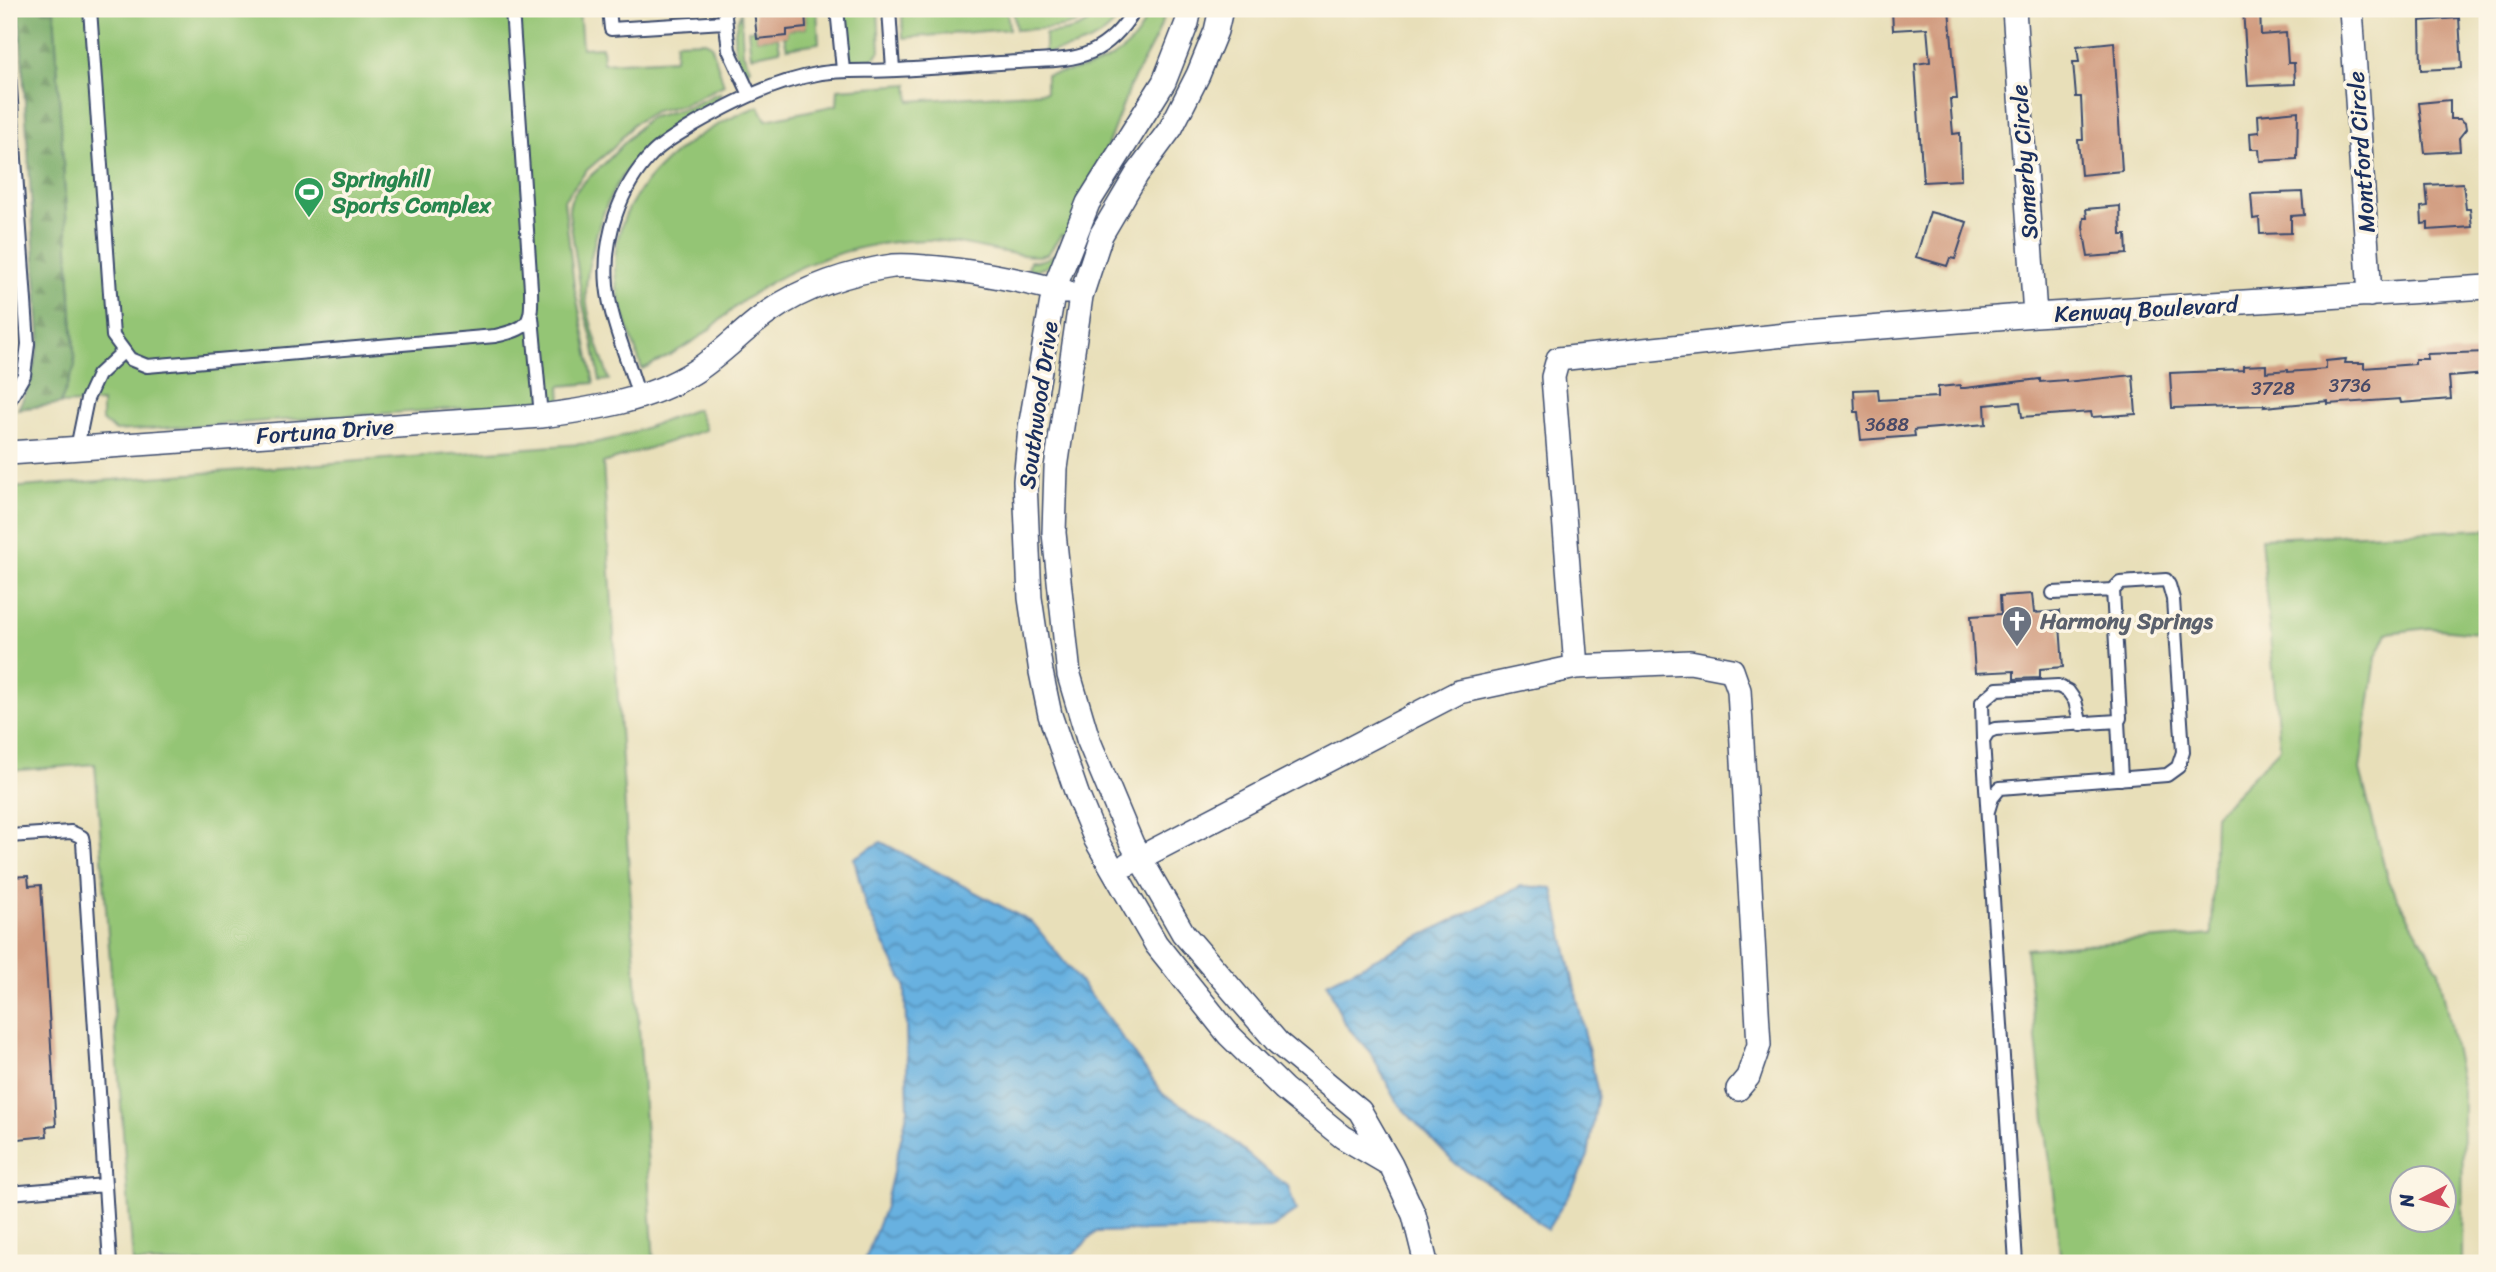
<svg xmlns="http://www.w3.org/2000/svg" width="2496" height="1272" font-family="Sriracha,sans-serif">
	<defs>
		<pattern id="forest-firs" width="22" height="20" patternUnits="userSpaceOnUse" patternTransform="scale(1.75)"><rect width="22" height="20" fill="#7a6"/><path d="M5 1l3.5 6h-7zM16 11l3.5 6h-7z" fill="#618b57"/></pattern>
		<pattern id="water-waves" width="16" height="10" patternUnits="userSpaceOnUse" patternTransform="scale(1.75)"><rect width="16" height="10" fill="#68b1e0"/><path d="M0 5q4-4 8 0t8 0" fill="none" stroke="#5590b9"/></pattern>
	</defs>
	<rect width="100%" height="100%" fill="#fcf5e5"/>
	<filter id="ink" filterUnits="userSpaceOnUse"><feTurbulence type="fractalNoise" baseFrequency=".0143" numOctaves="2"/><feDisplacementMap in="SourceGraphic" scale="14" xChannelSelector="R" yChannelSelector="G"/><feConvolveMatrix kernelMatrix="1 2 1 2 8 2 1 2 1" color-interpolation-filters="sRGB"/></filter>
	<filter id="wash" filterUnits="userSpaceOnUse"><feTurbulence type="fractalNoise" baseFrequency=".00686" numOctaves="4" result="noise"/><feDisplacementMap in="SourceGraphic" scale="28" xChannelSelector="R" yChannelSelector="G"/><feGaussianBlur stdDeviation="1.57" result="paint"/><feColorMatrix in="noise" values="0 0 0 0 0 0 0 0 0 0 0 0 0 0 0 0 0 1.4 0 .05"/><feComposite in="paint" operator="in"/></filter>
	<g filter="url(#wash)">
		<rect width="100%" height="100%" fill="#e8dfb9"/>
		<path fill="#94c574" stroke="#587a69" stroke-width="2" fill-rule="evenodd" d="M54 9H579L582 48 602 47 603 63 675 59 676 42 705 41 711 44 724 85 682 105 655 111 633 124 614 147 587 170 564 200 574 285 594 383 560 386 561 402 116 431 102 421V402L60 404 75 366Z
			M805 9H817L819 43 787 48 784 37 787 36V30L806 28Z
			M842 9H878L880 51 870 63 857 64 847 55Z
			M902 9H1007L1009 29 903 38Z
			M1013 9H1096C1078 32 1043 28 1016 30Z
			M1103 9H1124C1107 41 1079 48 1045 53V34C1070 32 1086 29 1103 9Z
			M1149 9H1167L1156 37 1130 86 1071 241C1059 258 1051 272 1028 269L1030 261C1049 262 1059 254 1065 235H1061L1048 254 1039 256C1002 256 965 240 928 240 863 241 796 261 743 301 728 312 714 327 698 338 680 350 662 360 642 369 633 340 620 311 616 281 605 193 686 134 759 106L766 120 837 105 838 89 908 84 910 101 1046 92V75C1080 70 1117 65 1138 34 1143 27 1145 17 1149 9Z
			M741 12 743 53 750 68 745 74C733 50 730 38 741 12Z
			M756 29 757 39 778 37 780 50 751 56 748 30Z
			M718 93H721L718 99C653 139 612 165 594 244 590 261 585 280 586 297 589 325 601 353 609 380L600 381 593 342 583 306 569 212C568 190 593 175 607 161 620 148 632 134 645 121L652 117 689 107Z
			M697 409 706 430 603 463 654 1263H133L95 764 9 771V488L593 443 617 438Z
			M2487 529V634L2429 628 2387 633 2376 657 2360 770 2388 881 2439 971 2463 1091 2462 1263H2061L2026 949 2212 935 2215 815 2280 748 2261 538ZM2402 1178H2444V1220H2402Z"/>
		<path fill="url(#forest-firs)" stroke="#496c62" stroke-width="2" d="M19 9H54L75 366 60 404 18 409 30 384 40 338Z"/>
		<path fill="url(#water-waves)" stroke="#42709f" stroke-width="2" d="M881 842 1033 923 1097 1003 1163 1094 1210 1122 1265 1169 1288 1186 1296 1211 1271 1228 1096 1232 1065 1263H864L885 1206 908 1109 905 985 865 905 854 858Z
			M1521 886 1553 888 1598 1094 1588 1156 1573 1188 1547 1230 1508 1195 1455 1164 1399 1105 1370 1052 1344 1023 1327 983Z"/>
		<g id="blocks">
			<path fill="#d29d81" d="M754 9H805L806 28 787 30V36L757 39Z
				M1892 9H1949L1957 99H1950L1953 134 1960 133 1961 180 1923 182 1915 64 1930 62 1927 28 1893 30Z
				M2243 9H2260L2261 35 2286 33 2288 63H2294L2295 84 2248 86Z
				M2459 18 2462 68 2421 70 2420 21Z
				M2114 42 2122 171 2081 175 2078 140H2083L2081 97H2076L2073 62H2079L2077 46Z
				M2450 100V119H2460L2465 123 2466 129 2459 138 2460 151 2425 153 2419 103Z
				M2298 111 2297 159 2260 161 2259 149H2251L2250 133 2259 132 2258 115Z
				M2463 183 2466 209H2470L2472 227 2428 230V223L2422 224 2421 207 2428 206 2426 185Z
				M2302 192 2304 215 2291 216V233L2260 234 2259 218 2253 219 2251 194Z
				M2120 206 2121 235H2126L2127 254 2088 257 2083 227 2084 218H2087L2086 209Z
				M1930 212 1967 222 1955 259 1950 258 1947 266 1916 257Z
				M2487 352V374L2449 377 2451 399 2401 403 2400 399 2328 404V401L2264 407 2265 405 2172 408 2170 373 2243 370V366L2266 365V372L2288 370V372L2326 369V361L2346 359 2345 363H2364V368L2415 364V359H2428L2427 354Z
				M2133 375 2136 414 2092 417 2091 412 2022 417 2020 402 1985 405 1986 424 1914 430 1915 436 1861 440 1858 412H1855L1854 390 1878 389 1879 400 1938 397V387L1960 385V388H1965L2040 379V382L2066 380V382Z
				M2032 594 2034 613 2059 611 2063 667 2040 669V678L2014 679V671L1975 673 1971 616 2001 614 2000 596Z
				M28 876 29 886 41 885 56 1126 46 1127 47 1136 9 1140V877Z"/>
		</g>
	</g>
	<g filter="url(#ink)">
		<use href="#blocks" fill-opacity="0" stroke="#3a496c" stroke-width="2"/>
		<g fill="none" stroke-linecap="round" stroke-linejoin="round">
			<g stroke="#3a496c" stroke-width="16">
				<path id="lane" d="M90 9 113 336 130 359 147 366 495 336C530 328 532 324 531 289L512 9
					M609 9 611 29 724 22
					M724 9 729 50 750 95
					M837 9 843 70
					M889 9 893 70
					M9 73 28 344 24 375 9 401
					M532 317 541 416
					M639 397C629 361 611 324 607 285 603 239 619 188 652 154 663 142 681 133 695 124 734 102 773 82 817 74 843 69 870 72 896 70 937 68 977 64 1018 62 1042 60 1068 62 1091 52 1111 43 1124 27 1135 9
					M77 448 87 399 98 375 124 351
					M2053 593 2113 590
					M2118 721 2121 779
					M1983 740 1982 702 1997 689 2058 686 2068 691 2075 701 2081 725
					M1988 811 1992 798 2000 788 2167 775 2178 767 2183 752 2173 599 2169 585 2166 580 2120 583 2113 590 2120 718 2118 721 1995 729 1988 732 1983 740 2016 1263
					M9 836 71 832 82 837 83 842 110 1263
					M9 1193 105 1185"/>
			</g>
			<g stroke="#3a496c" stroke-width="26">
				<path id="street" d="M1190 9 1187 23 1164 82 1088 203 1054 289 1030 428 1025 481 1030 598 1041 672 1050 715 1077 794 1096 840 1156 944 1229 1035 1284 1089 1343 1137 1391 1165 1360 1111 1278 1043 1183 933 1132 844 1088 739 1069 675 1054 533 1056 468 1081 296 1101 235 1137 174 1171 128 1198 75 1216 31 1221 9
					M2014 9 2035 315
					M2351 9 2370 295
					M9 453 541 416C594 409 648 401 694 372 721 355 743 330 769 312 804 287 851 272 893 266 903 265 915 266 925 267 973 270 1020 280 1066 292
					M1576 667 1553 377 1558 359 1805 333 2035 315 2487 287
					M1128 864 1459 692 1576 667 1690 662 1732 670 1739 690 1759 1045 1748 1077 1738 1089
					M1391 1165 1414 1215 1426 1263"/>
			</g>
			<use href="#lane" stroke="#fff" stroke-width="12"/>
			<use href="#street" stroke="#fff" stroke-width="23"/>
		</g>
	</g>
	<defs>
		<g id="stadium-pin" transform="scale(1.575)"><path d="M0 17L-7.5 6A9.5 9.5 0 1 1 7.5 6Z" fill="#2e9e5b" stroke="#fcf5e5"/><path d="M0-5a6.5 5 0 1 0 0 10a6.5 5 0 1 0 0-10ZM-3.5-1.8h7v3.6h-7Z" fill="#fff"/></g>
		<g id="church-pin" transform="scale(1.575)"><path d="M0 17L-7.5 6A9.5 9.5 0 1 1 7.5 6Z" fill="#6b7280" stroke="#fcf5e5"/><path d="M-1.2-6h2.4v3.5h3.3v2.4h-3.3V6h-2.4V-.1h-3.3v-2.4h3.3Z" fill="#fff"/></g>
	</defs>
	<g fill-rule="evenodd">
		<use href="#stadium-pin" x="309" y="192"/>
		<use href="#church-pin" x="2017" y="621"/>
	</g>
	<g text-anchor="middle" stroke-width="7" stroke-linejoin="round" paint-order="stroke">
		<g font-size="19" fill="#494a67">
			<text x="2350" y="392">3736</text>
			<text x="2273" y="395">3728</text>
			<text x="1887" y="431">3688</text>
		</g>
		<g font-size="23" fill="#1b2f5e" stroke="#fcf5e5">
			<text transform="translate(2361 152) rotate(-94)" y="8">Montford Circle</text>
			<text transform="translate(2024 162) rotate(-94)" y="8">Somerby Circle</text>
			<text transform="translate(2146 309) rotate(-3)" y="8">Kenway Boulevard</text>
			<text transform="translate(1038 405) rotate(-82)" y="8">Southwood Drive</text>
			<text transform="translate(325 431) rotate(-4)" y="8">Fortuna Drive</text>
		</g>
		<g font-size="23" font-weight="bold" fill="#27864d" stroke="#fcf5e5" text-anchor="start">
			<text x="332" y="187">Springhill<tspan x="332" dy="26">Sports Complex</tspan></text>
		</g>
		<g font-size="23" font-weight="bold" fill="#5b616d" stroke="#fcf5e5" text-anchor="start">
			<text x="2040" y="629">Harmony Springs</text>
		</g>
	</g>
	<rect width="2496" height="1272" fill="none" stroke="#fcf5e5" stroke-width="35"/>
	<g transform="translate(2423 1199) rotate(264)"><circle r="33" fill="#fcf5e5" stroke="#a2a6af" stroke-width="2"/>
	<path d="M0-5L12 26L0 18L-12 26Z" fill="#d1495b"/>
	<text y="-10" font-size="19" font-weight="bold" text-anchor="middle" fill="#1b2f5e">N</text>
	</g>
</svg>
